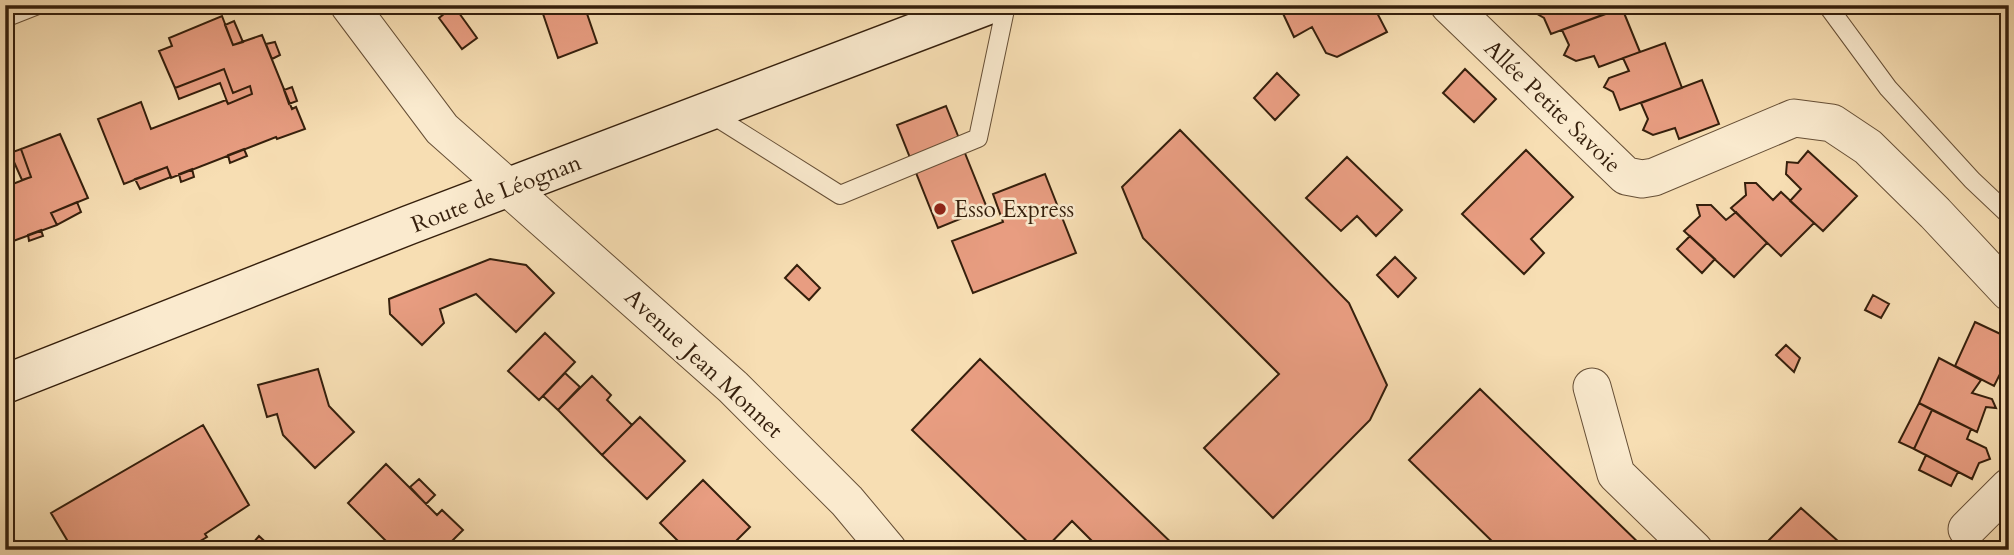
<svg xmlns="http://www.w3.org/2000/svg" width="2014" height="555" font-family="Cardo,serif">
	<rect width="100%" height="100%" fill="#f7deb3"/>
	<filter id="stains"><feTurbulence type="fractalNoise" baseFrequency=".00286" numOctaves="4"/><feColorMatrix values="0 0 0 0 .2 0 0 0 0 .09 0 0 0 0 .02 0 0 0 .5 -.17"/></filter>
	<radialGradient id="worn" r=".72"><stop offset=".6" stop-color="#630" stop-opacity="0"/><stop offset="1" stop-color="#630" stop-opacity=".3"/></radialGradient>
	<path fill="#e89d81" stroke="#351f0c" stroke-width="2" d="M540 5H584L597 43 558 58Z
		M1279 5H1373L1387 32 1337 57 1326 53 1312 27 1294 37Z
		M1537 5H1610L1613 11 1551 34 1544 18 1534 12Z
		M454 6 477 38 462 49 439 18Z
		M1622 8 1640 52 1599 67 1594 56 1576 61 1564 55 1569 45 1562 30Z
		M222 16 233 45 262 35 292 109 296 107 305 129 277 139 276 137 171 178 167 167 124 184 98 119 141 102 151 129 226 100 228 104 252 94 250 86 233 93 224 69 175 88 159 51 172 46 169 38Z
		M234 21 243 42 233 45 225 25Z
		M275 42 280 55 272 59 266 44Z
		M1665 43 1682 88 1620 110 1613 92 1604 87 1609 78 1629 71 1623 58Z
		M224 69 233 93 250 86 252 94 228 104 220 83 179 99 175 88Z
		M1465 69 1496 99 1474 122 1443 93Z
		M1277 73 1299 95 1275 120 1254 98Z
		M1702 80 1719 124 1679 139 1675 128 1653 135 1643 130 1648 119 1641 103Z
		M292 87 297 101 289 104 284 90Z
		M946 106 987 208 938 228 897 125Z
		M1180 130 1349 303 1387 385 1370 420 1273 518 1204 448 1279 374 1143 238 1122 187Z
		M60 134 88 198 51 213 57 225 5 244V187L31 177 21 149Z
		M21 149 31 177 22 180 10 153Z
		M244 149 247 156 230 163 228 155Z
		M1526 150 1573 197 1531 239 1544 253 1524 274 1462 214Z
		M1808 151 1857 196 1823 231 1790 201 1801 189 1786 174 1787 162 1798 163Z
		M1347 157 1402 210 1376 236 1357 216 1341 231 1306 198Z
		M167 167 171 177 140 189 135 179Z
		M192 169 194 177 181 182 179 174Z
		M1045 174 1076 253 973 293 952 241 1003 222 993 194Z
		M1745 183H1756L1773 200 1781 192 1814 223 1781 256 1731 208 1746 195Z
		M77 202 81 212 57 225 51 213Z
		M1697 205H1711L1726 220 1736 212 1767 243 1734 277 1684 231 1700 216Z
		M41 230 43 236 29 241 28 235Z
		M1690 236 1715 259 1702 273 1677 249Z
		M1395 257 1416 278 1398 297 1377 275Z
		M490 259 526 265 554 293 516 332 476 294 440 309 444 323 422 345 390 314 389 299Z
		M797 265 820 288 809 300 785 278Z
		M1873 295 1889 304 1881 318 1865 310Z
		M1975 322 2009 338V376L2001 372 1994 386 1955 366Z
		M545 333 575 362 539 400 508 371Z
		M1786 345 1800 358 1794 372 1776 355Z
		M1939 358 1981 380 1972 393 1992 399 1996 408 1986 407 1977 432 1919 403Z
		M980 359 1179 550H1101L1072 521 1044 550H1036L912 430Z
		M318 369 329 406 354 432 315 468 283 435 277 414 267 417 258 385Z
		M565 373 580 387 558 410 543 396Z
		M592 376 611 395 607 400 632 425 602 455 558 410Z
		M1480 389 1646 550H1501L1409 460Z
		M1919 403 1932 410 1914 449 1899 442Z
		M1932 410 1971 429 1967 439 1986 448 1990 459 1979 463 1972 479 1914 449Z
		M640 417 685 461 647 499 602 455Z
		M203 425 249 505 205 534 207 537 185 550H143L141 545 136 548 137 550H73L51 513Z
		M1926 455 1958 472 1951 486 1919 470Z
		M386 464 437 515 442 510 463 530 443 550H395L348 503Z
		M419 479 435 495 426 504 410 487Z
		M703 480 750 527 727 550H716L708 542 701 550H687L660 523Z
		M1801 508 1848 550H1775L1767 542Z
		M259 536 274 550H247Z
		M14 540 23 550H5V547Z"/>
	<g fill="none" stroke-linecap="round" stroke-linejoin="round">
		<g stroke="#664f36" stroke-width="20">
			<path id="lane" d="M1827 5 1888 88 1972 180 2009 215
				M5 18 38 5
				M708 112 840 195 978 138 1006 5"/>
		</g>
		<g stroke="#664f36" stroke-width="39">
			<path id="street" d="M349 5 442 129 733 387 847 501 888 550
				M1449 5 1626 176 1642 179 1654 177 1794 118 1832 123 1868 147 1935 213 2009 292
				M1592 387 1616 474 1694 550
				M1967 529 2009 487"/>
		</g>
		<g stroke="#351f0c" stroke-width="41">
			<path id="secondary" d="M5 384 409 225 988 5"/>
		</g>
		<use href="#lane" stroke="#faeace" stroke-width="18"/>
		<use href="#street" stroke="#faeace" stroke-width="37"/>
		<use href="#secondary" stroke="#faeace" stroke-width="38"/>
	</g>
	<circle fill="#8f2418" stroke="#faeace" stroke-width="2.5" cx="940" cy="209" r="7"/>
	<g text-anchor="middle" stroke-width="5" stroke-linejoin="round" paint-order="stroke">
		<g font-size="23" fill="#351f0c" stroke="#faeace">
			<text transform="translate(1553 106) rotate(44)" y="8">Allée Petite Savoie</text>
			<text transform="translate(496 193) rotate(-21)" y="8">Route de Léognan</text>
			<text transform="translate(704 363) rotate(43)" y="8">Avenue Jean Monnet</text>
		</g>
		<g font-size="23" fill="#351f0c" stroke="#faeace" text-anchor="start">
			<text x="954" y="217">Esso Express</text>
		</g>
	</g>
	<rect width="2014" height="555" fill="none" stroke="#f7deb3" stroke-width="28"/>
	<rect x="7" y="7" width="2000" height="541" fill="none" stroke="#351f0c" stroke-width="3.5"/>
	<rect x="14" y="14" width="1986" height="527" fill="none" stroke="#351f0c" stroke-width="2"/>
	<rect width="100%" height="100%" filter="url(#stains)"/>
	<rect width="100%" height="100%" fill="url(#worn)"/>
</svg>
